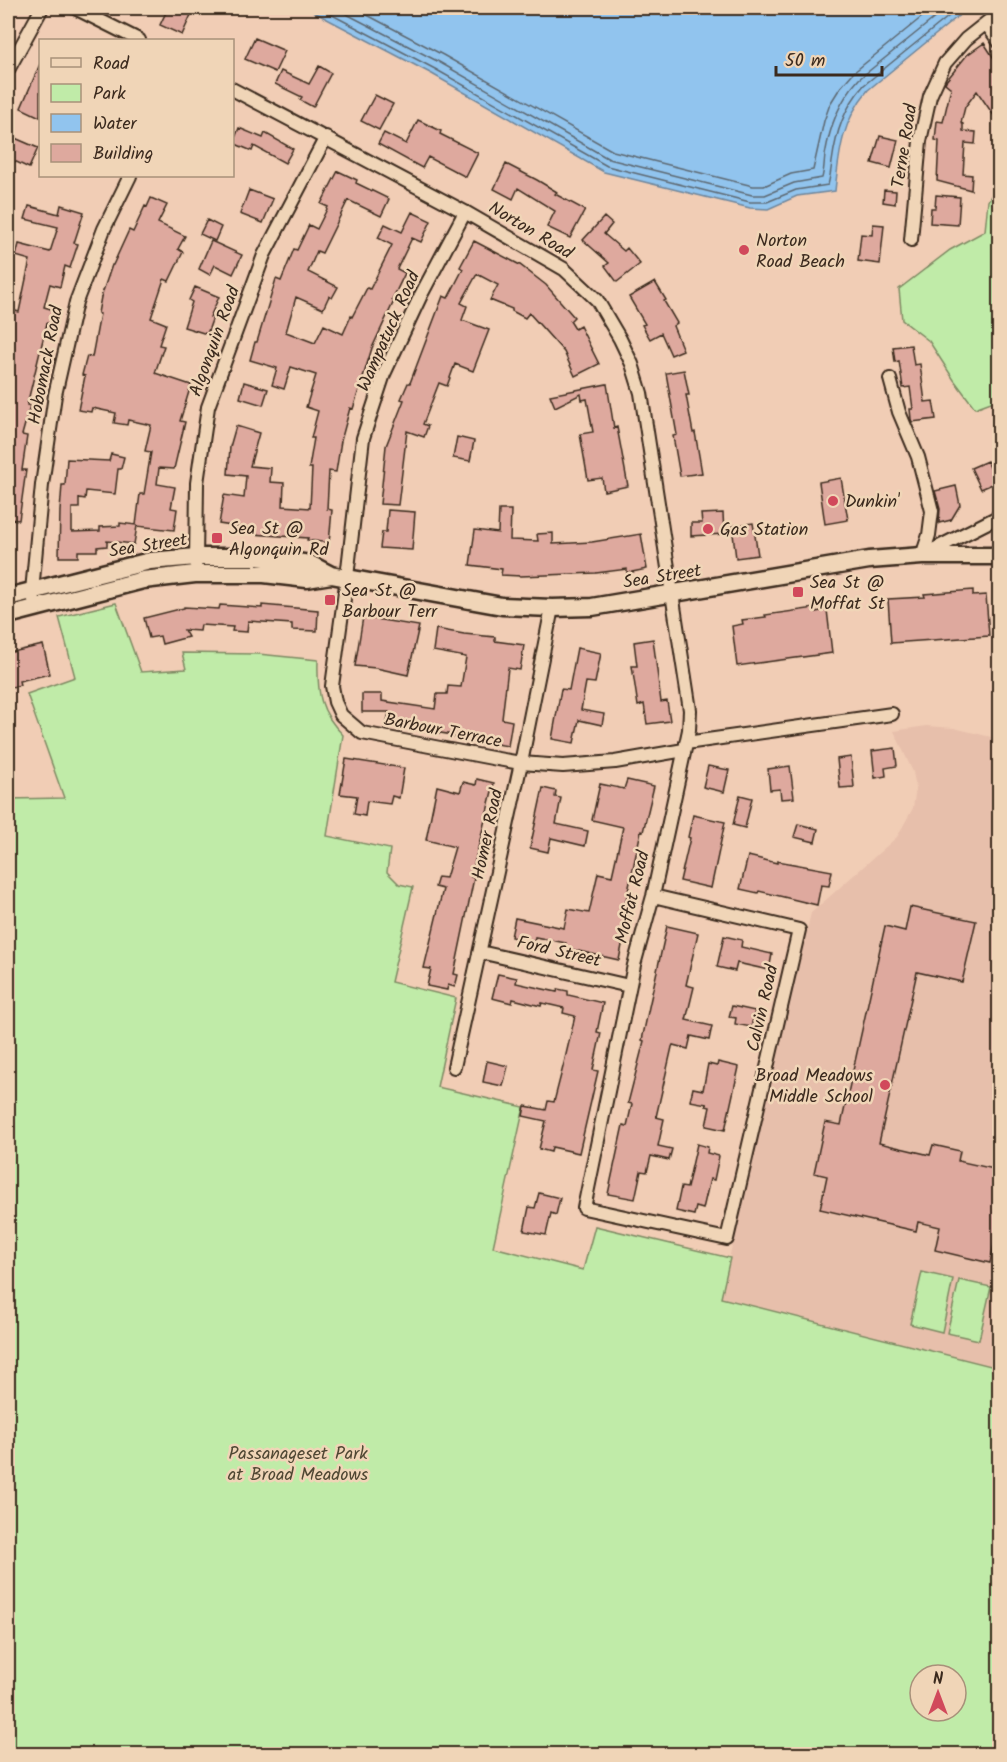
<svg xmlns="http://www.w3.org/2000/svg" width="1007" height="1762" font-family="Kalam,sans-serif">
	<rect width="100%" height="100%" fill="#f1cdb5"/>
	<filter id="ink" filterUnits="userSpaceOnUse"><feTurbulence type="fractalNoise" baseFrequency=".0167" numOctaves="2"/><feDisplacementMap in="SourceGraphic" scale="12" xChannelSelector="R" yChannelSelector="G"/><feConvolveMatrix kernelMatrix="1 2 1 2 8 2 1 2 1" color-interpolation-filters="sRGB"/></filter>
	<g filter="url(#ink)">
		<path fill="#e7bfab" d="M926 726 954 728 999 739V1369L720 1297 811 913 897 837 913 808 916 788 913 772 894 731Z"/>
		<path fill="#c0eba8" stroke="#7e8a63" stroke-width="1.5" fill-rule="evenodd" d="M999 182V399L975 408 954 380 929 341 902 320 899 289 950 250 985 231 988 201Z
			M116 603 141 672 186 669 182 653 258 654 318 660C317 693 320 712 343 735L327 836 390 849 387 872 399 884 413 887 391 982 456 998 437 1087 524 1107 493 1247 583 1270 595 1226 730 1258 721 1298 999 1368 1000 1746 994 1754H8V799L64 798 27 694 75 677 59 617ZM920 1675H956V1711H920Z
			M922 1272 953 1279 942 1332 910 1324Z
			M959 1280 991 1287 979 1340 947 1333Z"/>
		<path fill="#91c4ee" stroke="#6f869b" stroke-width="1.5" d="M306 8H968L868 90C842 121 839 152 835 191L797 196 768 209 750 208 604 172 432 74Z"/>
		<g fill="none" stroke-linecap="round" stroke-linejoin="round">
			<path stroke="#5d6871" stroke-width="1.5" d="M319 8 435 69 607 166 750 202H767L796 190 828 185C830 178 831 170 832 162 836 132 844 108 864 85L959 8
				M335 8 439 62 609 159 752 195H765L794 183 822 178C824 171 824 163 825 155 830 126 839 101 859 79L947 8
				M354 8 443 55 613 151 753 186H764L791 174 813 170 824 121 830 104 840 88 853 73 933 8"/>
		</g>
		<path fill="#dea99e" stroke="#3b2a1e" stroke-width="1.5" d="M168 8H194L182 35 160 25Z
			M255 38 285 51 275 72 245 59Z
			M984 43 999 66V123L977 91 965 107 961 123 963 124V131L976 132 975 144 965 143 963 174 972 175 971 190 937 181 939 141 935 140 937 121 943 122 951 88 945 83 946 81 967 55Z
			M40 64V117L21 108Z
			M319 66 331 73 313 107 300 100 302 97 275 84 281 71 309 84Z
			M375 95 393 104 379 130 361 121Z
			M418 120 441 131 440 134 478 153 466 177 428 157 422 168 378 144 384 133 406 144Z
			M239 128 263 138 265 133 293 149 285 163 254 146 252 151 233 143Z
			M8 135 38 148 29 168 8 158Z
			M880 136 898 140 891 168 872 163Z
			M506 164 537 180 557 192 555 194 585 210 570 238 547 227 555 211 518 188 513 199 494 189Z
			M338 171 357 180 356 183 389 199 381 216 348 200 322 253 317 251 308 272 338 287 332 298 329 296 323 309 296 297 286 332 315 343 324 325 343 334 351 316 352 317 367 288 370 289 392 245 378 238 385 224 402 232 412 212 431 221 421 242 412 238 397 269 405 273 392 300 394 301 372 348 353 409 350 408 341 441 336 472 329 471 327 509 332 510 329 543 307 540 308 538 252 534V529L219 524 224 495 244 498 246 476 228 474 230 447 236 426 259 433 250 466 271 468 270 482 284 483 283 506 310 508 312 468H309L314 438H311L318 411 306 407 316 375 291 367 284 389 272 385 277 368 250 360 255 342H257L276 279 281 281 294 249 297 250 309 225 317 229 328 207 321 204Z
			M249 190 273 199 263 223 240 214Z
			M884 190 896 191 895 204 883 202Z
			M936 195 960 197 958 225 930 223 931 208H935Z
			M151 198 167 205 158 223 185 236 178 249 183 252 169 281 164 279 151 318 166 324 159 345 164 346 155 373 191 385 180 421 185 422 174 469 159 468 157 484 175 487 171 508 177 509 174 530 137 526 134 544 107 541V546L97 547V551H78V557H59L60 511 62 485H65L67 459 109 461 111 454 124 457 121 469H118L115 494 86 491 85 499 79 498V508H72V532L100 531V527L120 526V523L136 525 140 494H144L151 452 145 451 151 425 128 420 127 425 114 423 116 413 92 408 91 412 78 410 85 376 82 375 87 356 92 357 100 314 98 313 101 297 112 265H113L129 230 133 232 145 206 147 207Z
			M61 205 84 212 74 243 78 244 70 268 65 266 60 287 50 284 44 307 54 310 50 324 47 323 27 405 30 406 22 435 27 436 22 470H26L19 520 8 519V423L11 411 8 410V388L14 363H8V309L19 312 30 260 16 256 19 244 50 252 58 227 25 219 29 206 59 214Z
			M604 217 612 224 604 234 624 251 627 248 640 264 617 282 605 266 609 263 583 240Z
			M207 220 221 227 215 241 200 234Z
			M873 224 884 225 880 264 858 261 861 234 872 235Z
			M211 241 242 255 233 274 215 265 210 275 199 269Z
			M474 241 520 265 546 285 574 317 570 321 575 329 580 326 599 364 575 376 564 352 529 313 525 318 512 311V309L490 300 498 285 477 274 461 303 467 306 462 320 489 330 473 371 455 364 447 386 439 383 423 424 428 426 424 437 407 431 398 505 380 504 386 446 404 400 401 399 408 383H410L443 296 448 298 463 269 460 267Z
			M655 282 666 300 664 301 677 323 673 326 683 350 671 355 661 333 650 339 642 325 645 324 629 297Z
			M195 287 219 297 210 317H213L207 334 184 327 192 302 189 300Z
			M911 345 914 365 920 364 925 402 933 401 936 419 912 422 911 419 910 409H913L910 387 903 388 899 361 895 362 893 347Z
			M684 370 689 395H686L693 433 695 432 702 473 680 476 673 436 677 435 666 373Z
			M244 382 268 389 263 405 240 398Z
			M607 384 614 428 617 427 628 486 604 491 602 478 588 480 580 434 593 432 587 399 582 400 581 394 555 407 550 395Z
			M457 437 474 441 470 461 453 458Z
			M987 461 997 482 981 489 971 468Z
			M841 478 848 520 825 524 819 482Z
			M956 486 960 505 951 520 939 523 940 509 935 491Z
			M388 510 415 512 412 550 380 548 382 532H386Z
			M499 510H511L510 540 538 541 537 534 553 533V544L592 542 641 534 647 569 627 573V569L596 573 521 576 501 575 502 569 470 565 475 530 498 533Z
			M723 513 724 534 691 536V523H702L701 514Z
			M753 523 758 555 736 558 732 526Z
			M973 590V596L986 595 989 636 891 643 888 599 925 597 924 594Z
			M220 605 262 608V605L318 610 317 631 292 630V624L248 621 247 632 232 631 233 627 201 625 200 631 184 630 188 637 162 644 160 636 149 638 144 618 184 608V607L219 609Z
			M815 608 816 612 827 610 832 653 737 666 732 626 743 624 742 620 766 617 765 615Z
			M363 617 419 626 408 675 376 668 355 666Z
			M436 629 464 634 495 637V641L524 645 520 670 508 668 502 719 512 721 508 746 453 737V735L415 729V727L387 723 389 712H362V694H382V701L435 709 437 694H447L448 686 461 687 466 657 433 651Z
			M653 639 661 702 667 701 670 721 647 724 644 704 638 706 632 666H637L634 642Z
			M43 645 50 674 19 681 20 685 8 688V653Z
			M577 648 601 653 595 683 586 682 581 710 604 714 602 725 579 720 574 743 552 739 561 689 569 690Z
			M895 748 897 766 885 768 886 776 875 778 872 751Z
			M851 757 854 787 840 788 837 759Z
			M346 759 404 768 399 798 392 796 390 804 367 801 365 816 354 814 357 796 340 794Z
			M708 766 729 770 724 792 703 787Z
			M790 766 794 798 781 799 780 789 770 790 768 769Z
			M477 779 494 783 471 877 474 878 454 974 458 975 455 987 448 985 447 990 427 986 431 969 424 968 443 889 435 887 438 877 446 878 455 847 426 840 437 786 460 792 463 782 476 785Z
			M627 780 654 786 643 832 641 831 624 910 629 911 619 960 565 948 566 943 535 937 534 942 511 937 515 918 564 928 568 909 589 913 598 873 612 876 623 827 592 820 600 784 624 789Z
			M543 788 556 791 555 797 561 798 556 824 588 831 585 846 551 838 548 852 530 848Z
			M740 795 752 798 745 828 733 825Z
			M693 815 725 822 711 888 680 881 690 838 688 837Z
			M798 824 818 829 815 842 794 837Z
			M748 856 777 863V861L832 871 829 886 821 885 817 905 759 891 758 893 740 889Z
			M910 907 976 921 962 982 917 972 879 1143 930 1155 933 1145 960 1151 958 1161 999 1170V1222L990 1263 935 1250 940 1227 918 1222 916 1231 820 1209 827 1176 814 1173 825 1122 841 1125 885 926 905 931Z
			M667 926 698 933 686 985 694 987 686 1020 712 1026 709 1040 691 1036 688 1049 673 1045 672 1047 656 1117 664 1119 658 1146 672 1149 669 1160 651 1156 647 1172 641 1171 635 1199 608 1194 623 1125 627 1126 632 1104 628 1103 644 1041 642 1040 649 1007Z
			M724 936 742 940 741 947 772 954 769 970 737 963 735 971 717 967Z
			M498 974 517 978 516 983 557 992 558 989 568 991V995L603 1003 597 1032 601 1033 593 1070 598 1071 579 1153 552 1147 551 1152 539 1149 546 1121 523 1116 525 1106 546 1110 548 1101 554 1102 564 1063 575 1016 563 1013 564 1008 542 1003 541 1006 513 999 512 1003 492 998Z
			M732 1006 755 1011 751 1027 735 1024 736 1018 729 1017Z
			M487 1061 508 1066 503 1086 483 1082Z
			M718 1062 739 1067 725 1130 706 1126 710 1107 706 1106 707 1104 690 1101 693 1088 703 1090 708 1064 717 1066Z
			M697 1144 708 1147 707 1153 719 1156 714 1180 710 1179 703 1209 696 1207 694 1215 676 1211 681 1187 687 1188Z
			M539 1193 560 1198 556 1215 551 1213 546 1235 524 1231 529 1207 535 1208Z"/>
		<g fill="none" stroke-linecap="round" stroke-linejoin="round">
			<g stroke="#3b2a1e" stroke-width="16">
				<path id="minor" d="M75 8 139 40
					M986 23 1000 43
					M8 70 42 8
					M232 89 465 212 564 269 597 300 620 339 632 364 641 393 690 710 689 730 653 896 634 965 584 1208 727 1239 799 930 653 896
					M465 212 421 295 384 374 363 438 347 577 332 686 335 702 341 715 362 733 492 758 521 763 563 766 615 762 684 750
					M911 240 920 141 930 96 945 63 966 39 1000 12
					M890 379 899 412 918 457 932 511 929 535 922 556
					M925 554 1000 516
					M196 563 197 483 208 407 264 255 326 137
					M36 608 32 591 42 485 55 395 76 302 104 229 130 176
					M686 743 892 714
					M480 952 629 986
					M454 1067 521 763 552 608"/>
			</g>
			<g stroke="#3b2a1e" stroke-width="21">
				<path id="secondary" d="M8 597 150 561 196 557H257L282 560 310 564 331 575
					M8 615 143 580 195 574H264L307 579 331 575 502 606 552 608 592 607 869 560 922 556H1000"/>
			</g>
			<use href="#minor" stroke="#f0d5b7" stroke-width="12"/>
			<use href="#secondary" stroke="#f0d5b7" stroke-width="16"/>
		</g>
	</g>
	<g fill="#d1495b" stroke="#f0d5b7" stroke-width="2">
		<circle cx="744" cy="250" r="6"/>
		<circle cx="833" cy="501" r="6"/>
		<circle cx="708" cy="529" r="6"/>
		<rect x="211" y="532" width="12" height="12" rx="3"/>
		<rect x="792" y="586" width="12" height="12" rx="3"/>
		<rect x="324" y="594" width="12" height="12" rx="3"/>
		<circle cx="885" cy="1085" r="6"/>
	</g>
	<g text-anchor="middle" stroke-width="5" stroke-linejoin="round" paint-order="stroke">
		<g font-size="18" fill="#3b2a1e" stroke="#f0d5b7">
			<text transform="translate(904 146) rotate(-81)" y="6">Terne Road</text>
			<text transform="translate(531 230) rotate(31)" y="6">Norton Road</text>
			<text transform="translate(388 331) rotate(-66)" y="6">Wampatuck Road</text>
			<text transform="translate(214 341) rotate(-70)" y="6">Algonquin Road</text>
			<text transform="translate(45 365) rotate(-79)" y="6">Hobomack Road</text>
			<text transform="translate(148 545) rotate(-9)" y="6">Sea Street</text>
			<text transform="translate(662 576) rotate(-9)" y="6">Sea Street</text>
			<text transform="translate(443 730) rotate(11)" y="6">Barbour Terrace</text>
			<text transform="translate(487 834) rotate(-78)" y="6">Homer Road</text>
			<text transform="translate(632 897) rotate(-76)" y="6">Moffat Road</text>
			<text transform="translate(559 951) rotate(13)" y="6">Ford Street</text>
			<text transform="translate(762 1008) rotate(-77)" y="6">Calvin Road</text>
		</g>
		<g font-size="18" fill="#3b2a1e" stroke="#f0d5b7" text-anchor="start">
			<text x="756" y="246">Norton<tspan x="756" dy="21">Road Beach</tspan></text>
			<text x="845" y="507">Dunkin'</text>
			<text x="229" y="534">Sea St @<tspan x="229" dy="21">Algonquin Rd</tspan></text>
			<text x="720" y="535">Gas Station</text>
			<text x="810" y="588">Sea St @<tspan x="810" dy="21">Moffat St</tspan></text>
			<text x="342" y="596">Sea St @<tspan x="342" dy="21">Barbour Terr</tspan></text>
			<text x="873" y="1081" text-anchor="end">Broad Meadows<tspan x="873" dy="21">Middle School</tspan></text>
		</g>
		<g font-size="18" fill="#4f4733" stroke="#f0d5b7">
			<text x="298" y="1459">Passanageset Park<tspan x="298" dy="21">at Broad Meadows</tspan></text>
		</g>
	</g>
	<rect width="1007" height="1762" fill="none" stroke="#f0d5b7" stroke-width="30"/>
	<rect x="15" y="15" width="977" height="1732" fill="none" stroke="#3b2a1e" stroke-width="2" filter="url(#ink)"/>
	<rect x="39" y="39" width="195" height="138" fill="#f0d5b7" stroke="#a8917a" stroke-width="1.5"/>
	<rect x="51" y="58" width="30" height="9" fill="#f0d5b7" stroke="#a8917a" stroke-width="1.5"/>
	<text x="93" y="69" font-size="18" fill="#3b2a1e">Road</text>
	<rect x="51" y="84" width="30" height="18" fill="#c0eba8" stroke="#a8917a" stroke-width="1.5"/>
	<text x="93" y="99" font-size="18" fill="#3b2a1e">Park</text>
	<rect x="51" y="114" width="30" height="18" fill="#91c4ee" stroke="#a8917a" stroke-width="1.5"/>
	<text x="93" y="129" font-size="18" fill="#3b2a1e">Water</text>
	<rect x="51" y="144" width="30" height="18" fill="#dea99e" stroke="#a8917a" stroke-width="1.5"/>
	<text x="93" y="159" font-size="18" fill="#3b2a1e">Building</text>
	<g transform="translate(938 1693)"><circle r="28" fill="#f0d5b7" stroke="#a8917a" stroke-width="1.5"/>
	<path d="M0-4.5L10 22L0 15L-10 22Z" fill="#d1495b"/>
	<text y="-9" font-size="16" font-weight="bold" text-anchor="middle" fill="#3b2a1e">N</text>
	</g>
	<path d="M776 66v9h106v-9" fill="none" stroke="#3b2a1e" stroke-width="3"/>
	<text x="785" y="66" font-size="18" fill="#3b2a1e" stroke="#f0d5b7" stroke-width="4.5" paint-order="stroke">50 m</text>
</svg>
